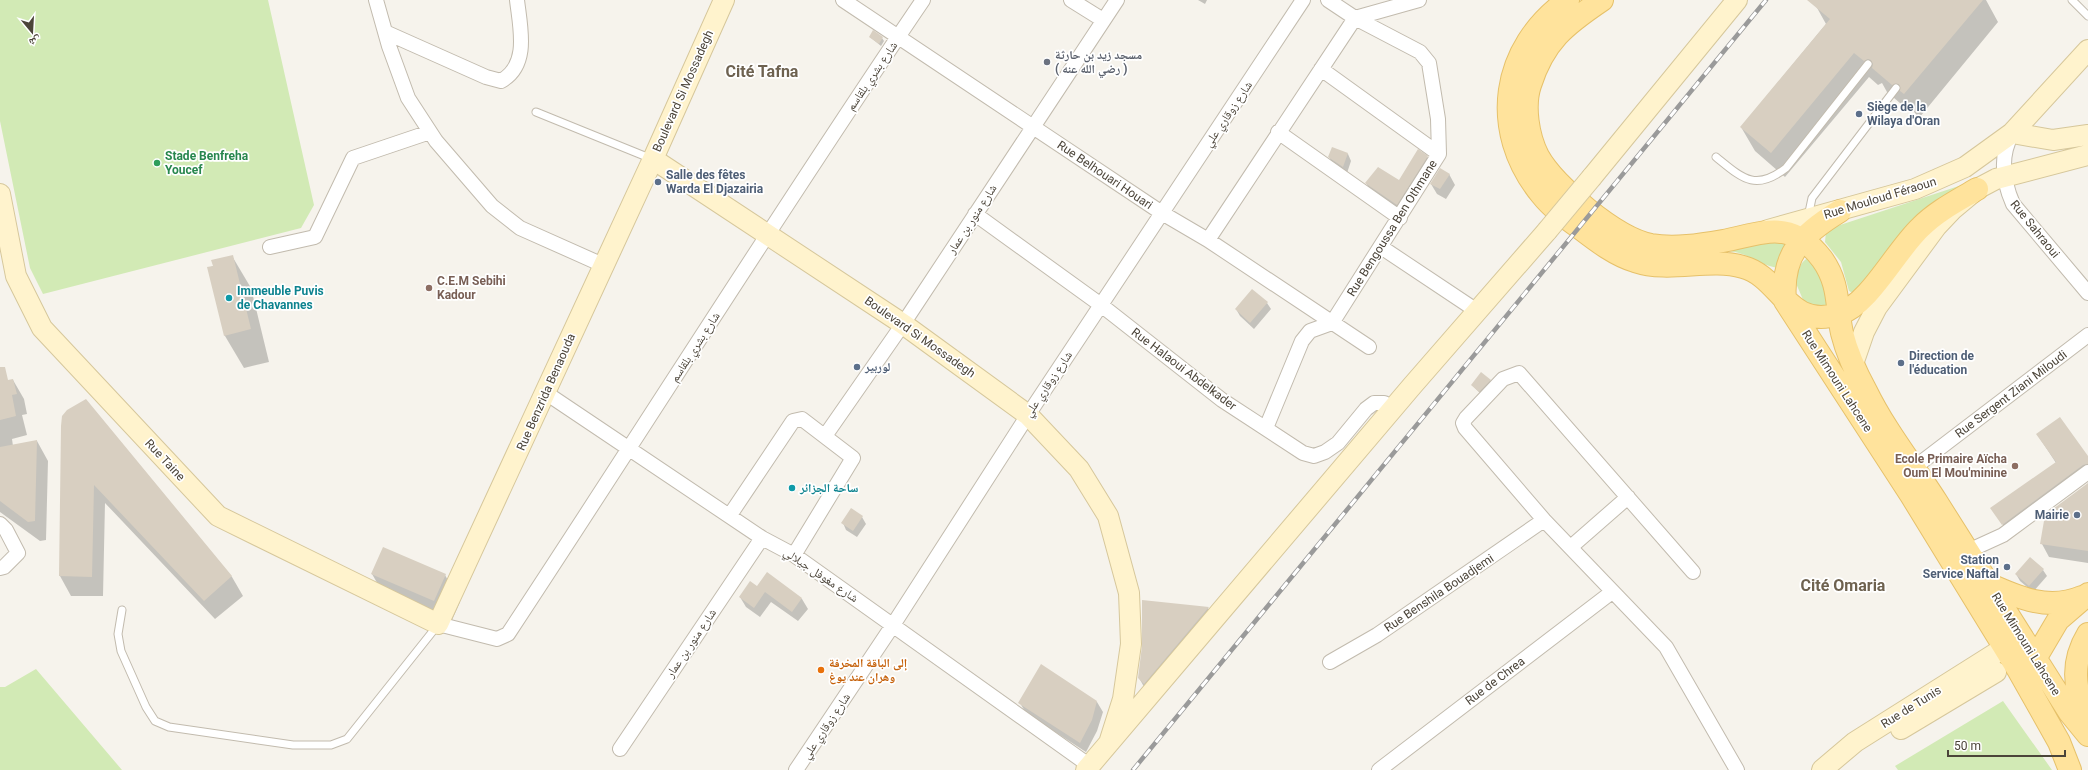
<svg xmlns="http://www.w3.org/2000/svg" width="2088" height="770" font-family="Roboto,'Noto Naskh Arabic',sans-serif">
	<rect width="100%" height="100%" fill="#f6f3ec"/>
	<path fill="#d2eab5" d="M0 0H268L314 205 301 228 43 294 30 268 0 121Z
		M1998 167V171L1855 294 1849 291 1841 262 1825 242 1826 232 1831 228 1968 183Z
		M1745 240 1785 242 1787 249 1778 268C1763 266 1750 255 1735 252 1727 250 1715 253 1707 254Z
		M1813 256 1832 286 1827 310 1804 302 1795 281C1799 270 1800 259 1813 256Z
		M36 669 122 770H0V687H5Z
		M2003 701 2052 770H1898L1895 766Z"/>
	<path fill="#0003" d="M1198 0H1207L1205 4Z
		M1821 0H1986L1998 22 1919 118 1911 108 1907 109 1887 92 1882 83 1878 85 1869 77 1785 177 1755 151 1741 127 1826 24 1816 6Z
		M870 37 882 38 884 41 881 46Z
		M1348 154 1351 161 1347 173 1333 164 1329 157Z
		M1427 157 1433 167 1403 215 1372 193 1366 183 1399 181Z
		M1449 174 1455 185 1446 199 1437 194 1431 184Z
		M232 256 251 288 269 362 244 368 225 336 209 268Z
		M1267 303 1271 309 1254 329 1240 316 1236 309Z
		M13 380 24 399 27 414 22 415 27 435 12 439 13 446 37 441 48 461 46 540 40 541 0 512V383Z
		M1490 380 1492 383 1481 394 1472 385Z
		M86 400 232 577 243 596 215 619 105 503 103 596H71L60 576 62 426Z
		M2037 434 2088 458V481L2006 529 1992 509 2056 463Z
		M2088 484V563L2049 557 2042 544Z
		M852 509 862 517 866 524 857 537 846 530 843 523Z
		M2043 570 2047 576 2033 592 2020 581 2016 574Z
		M372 574 445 575 460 602 449 627 387 600Z
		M767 574 802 599 808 609 798 621 771 602 760 617 746 607 740 597 757 588Z
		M1143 601 1208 608 1216 622 1147 692 1139 678 1143 646Z
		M1097 702 1103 712 1097 731 1086 752 1026 713 1020 703Z"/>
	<path fill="#d8cfc1" d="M1807 0H1983L1904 94 1900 91 1899 84 1892 85 1872 68 1873 64 1871 60 1868 59 1864 61 1854 53 1771 153 1740 127 1830 19Z
		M873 30 883 37 879 44 869 37Z
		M1332 147 1348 153 1343 167 1328 157Z
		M1418 149 1428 156 1397 205 1365 183 1378 167 1399 180Z
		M1440 168 1450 174 1440 189 1430 184Z
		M233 255 251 329 224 336 207 267 213 266 211 260Z
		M1252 289 1268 302 1250 323 1235 309Z
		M0 367H5L8 380 13 379 17 394 12 395 16 416 0 420Z
		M1481 372 1491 380 1479 392 1471 385Z
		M86 399 232 576 204 601 94 485 92 577 59 576 61 426 62 416 67 410Z
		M2060 417 2088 456V464L2083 465 2002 525 1990 508 2056 462 2036 434Z
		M37 440 35 521 28 522 0 501V447Z
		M2088 483V551L2040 544 2045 515Z
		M851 508 863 516 853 531 841 523Z
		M383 547 446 574 434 601 371 574Z
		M2030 557 2044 569 2029 586 2015 574Z
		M767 572 802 598 792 612 765 592 754 608 739 597 750 581 757 586Z
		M1142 600 1209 607 1144 684 1138 678 1142 646Z
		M1041 664 1097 701 1092 720 1080 743 1018 703Z"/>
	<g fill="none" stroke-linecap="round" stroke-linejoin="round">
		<g stroke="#c2bbae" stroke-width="9">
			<path id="lane" d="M2072 0 2088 16
				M536 112 652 159
				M1716 157C1742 178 1755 192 1786 168L1868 64
				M1808 217 1812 198 1896 88
				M122 610 118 634 121 651 146 707 155 721 169 727 293 745H331L347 739 437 626"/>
		</g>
		<g stroke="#c2bbae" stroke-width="16">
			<path id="street" d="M376 0 389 46 408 98 436 141 492 206 520 228 603 265
				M843 0 1162 213 1208 240 1369 347
				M1071 0 1103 20
				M385 32 486 77 501 81C530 65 520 27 517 0
				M1321 69 1439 154
				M1278 132 1400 218
				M2012 134C1999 157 2003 181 2013 204L2088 293
				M975 214 1101 305 1222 400 1303 453 1314 456 1325 452 1338 443 1366 409 1374 403H1384L1394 408
				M1208 240 1355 18 1419 0
				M270 247 315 237 353 158 430 132
				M1381 247 1477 311
				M546 393 762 538 794 555 1090 766
				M1266 428 1302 341 1310 331 1332 323 1439 154 1438 119 1429 63 1420 52 1355 18 1328 0
				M825 436 903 324 1117 0
				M1915 467 2088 335
				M730 515 793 421 802 419 853 458 794 555
				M0 524 6 530 18 553 4 567 0 568
				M1572 546 1628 497
				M1968 551 2003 535 2088 472
				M1693 572 1519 373 1503 379 1466 418 1463 423 1465 428 1544 520 1666 647 1737 770
				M438 624 497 639 508 634C647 423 781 209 923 0
				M1330 662 1377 635 1544 520
				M620 749 762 538
				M796 770 893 625 1028 415 1303 0
				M1379 770 1612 592"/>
		</g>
		<g stroke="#d6c79b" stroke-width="22">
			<path id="secondary" d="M724 0 653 159 903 324 1028 415 1079 469 1108 516 1129 593 1131 644 1123 699 1109 743
				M2012 133 2053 140 2088 135
				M1592 177 1737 0
				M0 194 16 276 42 328 218 516 438 624 653 159
				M1768 230 1915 189 1965 167 2012 133 2088 50
				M1853 364 1864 332 1877 307 1936 227 1953 209 1977 189 1996 179 2088 155
				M1901 729 1996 672
				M1086 770 1412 386 1547 231
				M1822 770 1855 742 2004 648 2012 647 2019 651"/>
		</g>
		<g stroke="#e6c16a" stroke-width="24">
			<path id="primary" d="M1568 0C1501 47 1489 130 1541 194 1552 208 1566 218 1580 228 1597 241 1615 255 1635 261 1671 273 1708 257 1743 267 1781 277 1787 330 1839 314 1870 304 1896 250 1921 227 1937 211 1957 201 1977 189
				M1602 0C1565 25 1544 41 1530 85 1523 106 1528 137 1538 156 1555 187 1616 238 1651 245 1674 249 1700 245 1723 241 1764 233 1791 218 1822 259 1840 284 1836 306 1842 333 1847 353 1856 373 1866 391 1885 430 1913 465 1936 501 1981 572 2025 643 2070 713L2088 735
				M1840 211C1802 234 1781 254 1785 301L1911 495 2019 671 2059 742 2070 770
				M1988 584C2019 598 2049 611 2082 597
				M2088 634C2071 662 2073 689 2088 717
				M2026 666 2035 659 2058 620 2088 594"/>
		</g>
		<use href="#lane" stroke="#fff" stroke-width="7"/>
		<use href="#street" stroke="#fff" stroke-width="14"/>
		<use href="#secondary" stroke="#fff3cd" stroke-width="20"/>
		<use href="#primary" stroke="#ffe39c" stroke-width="22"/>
		<g stroke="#9a9a9a" stroke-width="4.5">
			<path id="rail" d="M1133 770 1766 0"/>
		</g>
		<use href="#rail" stroke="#fff" stroke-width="3" stroke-dasharray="9" stroke-linecap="butt"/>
		<g stroke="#d6c79b" stroke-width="22" stroke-linecap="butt">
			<path id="secondary-bridge" d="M1547 231 1592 177"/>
		</g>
		<use href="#secondary-bridge" stroke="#fff3cd" stroke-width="20"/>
	</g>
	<circle fill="#6b7280" stroke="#fff" stroke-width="1.5" cx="1047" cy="62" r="4"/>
	<g fill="#5c6f8a" stroke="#fff" stroke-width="1.5">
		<circle cx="1859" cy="114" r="4"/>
		<circle cx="658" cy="182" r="4"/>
		<circle cx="1901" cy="363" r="4"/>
		<circle cx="857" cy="367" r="4"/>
		<circle cx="2077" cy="515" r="4"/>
		<circle cx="2007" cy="567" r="4"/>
	</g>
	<circle fill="#2e9e5b" stroke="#fff" stroke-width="1.5" cx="157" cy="163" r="4"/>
	<g fill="#8d6e63" stroke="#fff" stroke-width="1.5">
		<circle cx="429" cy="288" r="4"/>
		<circle cx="2015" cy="466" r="4"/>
	</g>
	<g fill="#0f9aa8" stroke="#fff" stroke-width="1.5">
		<circle cx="229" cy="298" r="4"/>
		<circle cx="792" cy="488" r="4"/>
	</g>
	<circle fill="#e8710a" stroke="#fff" stroke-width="1.5" cx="821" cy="670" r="4"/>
	<g text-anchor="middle" stroke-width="3.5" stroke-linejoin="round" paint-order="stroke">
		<g font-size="12" font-weight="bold" fill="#5b616d" stroke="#fff" text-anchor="start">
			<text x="1055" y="59">مسجد زيد بن حارثة<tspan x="1055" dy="14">( رضي الله عنه )</tspan></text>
		</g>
		<g font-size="12" fill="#4b4439" stroke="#fff">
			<text transform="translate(872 76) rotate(-56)" y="4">شارع بشري بلقاسم</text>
			<text transform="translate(683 91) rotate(-66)" y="4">Boulevard Si Mossadegh</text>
			<text transform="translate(1228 114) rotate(-56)" y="4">شارع زوقاري علي</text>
			<text transform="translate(1105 175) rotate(34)" y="4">Rue Belhouari Houari</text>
			<text transform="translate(1880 198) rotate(-17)" y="4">Rue Mouloud Féraoun</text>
			<text transform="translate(972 219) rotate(-57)" y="4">شارع منور بن عمار</text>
			<text transform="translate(1392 228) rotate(-58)" y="4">Rue Bengoussa Ben Othmane</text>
			<text transform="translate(2035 229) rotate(51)" y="4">Rue Sahraoui</text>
			<text transform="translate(920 337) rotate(35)" y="4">Boulevard Si Mossadegh</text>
			<text transform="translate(695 347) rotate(-57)" y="4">شارع بشري بلقاسم</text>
			<text transform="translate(1184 369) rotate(37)" y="4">Rue Halaoui Abdelkader</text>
			<text transform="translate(1837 381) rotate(57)" y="4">Rue Mimouni Lahcene</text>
			<text transform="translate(1048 384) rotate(-56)" y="4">شارع زوقاري علي</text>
			<text transform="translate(546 392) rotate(-66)" y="4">Rue Benzrida Benaouda</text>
			<text transform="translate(2011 394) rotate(-37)" y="4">Rue Sergent Ziani Miloudi</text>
			<text transform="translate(165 460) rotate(47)" y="4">Rue Taine</text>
			<text transform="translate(821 575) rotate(34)" y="4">شارع مغوفل جيلالي</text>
			<text transform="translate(1439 593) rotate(-34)" y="4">Rue Benshila Bouadjemi</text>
			<text transform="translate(691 643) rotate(-56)" y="4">شارع منور بن عمار</text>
			<text transform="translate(2026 644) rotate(58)" y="4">Rue Mimouni Lahcene</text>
			<text transform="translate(1495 681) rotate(-37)" y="4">Rue de Chrea</text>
			<text transform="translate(1911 707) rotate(-32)" y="4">Rue de Tunis</text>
			<text transform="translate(826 726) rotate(-56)" y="4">شارع زوقاري علي</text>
		</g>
		<g font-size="12" font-weight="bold" fill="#4e5e75" stroke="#fff" text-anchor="start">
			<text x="1867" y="111">Siège de la<tspan x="1867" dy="14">Wilaya d'Oran</tspan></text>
			<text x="666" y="179">Salle des fêtes<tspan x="666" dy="14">Warda El Djazairia</tspan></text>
			<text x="1909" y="360">Direction de<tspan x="1909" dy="14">l'éducation</tspan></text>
			<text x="865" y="371">لوربير</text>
			<text x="2069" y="519" text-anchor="end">Mairie</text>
			<text x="1999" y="564" text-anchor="end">Station<tspan x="1999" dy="14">Service Naftal</tspan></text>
		</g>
		<g font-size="12" font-weight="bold" fill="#27864d" stroke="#fff" text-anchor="start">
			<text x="165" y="160">Stade Benfreha<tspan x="165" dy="14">Youcef</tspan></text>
		</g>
		<g font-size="12" font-weight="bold" fill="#785e54" stroke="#fff" text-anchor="start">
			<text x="437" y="285">C.E.M Sebihi<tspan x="437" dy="14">Kadour</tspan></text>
			<text x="2007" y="463" text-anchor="end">Ecole Primaire Aïcha<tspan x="2007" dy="14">Oum El Mou'minine</tspan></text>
		</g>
		<g font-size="12" font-weight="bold" fill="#0d838f" stroke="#fff" text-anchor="start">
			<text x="237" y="295">Immeuble Puvis<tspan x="237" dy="14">de Chavannes</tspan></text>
			<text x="800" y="492">ساحة الجزائر</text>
		</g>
		<g font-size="12" font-weight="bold" fill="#c56008" stroke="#fff" text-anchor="start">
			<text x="829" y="667">إلى الباقة المخرفة<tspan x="829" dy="14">وهران عند يوغ</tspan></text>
		</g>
		<g font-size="16" font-weight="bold" fill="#6e6250" stroke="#fff">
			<text x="762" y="77">Cité Tafna</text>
			<text x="1843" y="591">Cité Omaria</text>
		</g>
	</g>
	<g transform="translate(32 32) rotate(162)" stroke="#ffffff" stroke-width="3" paint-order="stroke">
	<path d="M0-3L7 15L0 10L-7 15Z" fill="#4b4439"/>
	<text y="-6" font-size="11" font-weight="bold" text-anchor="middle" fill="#4b4439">ش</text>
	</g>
	<path d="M1948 750v6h117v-6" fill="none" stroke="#4b4439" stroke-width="2"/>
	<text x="1954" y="750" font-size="12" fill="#4b4439" stroke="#ffffff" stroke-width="3" paint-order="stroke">50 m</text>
</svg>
